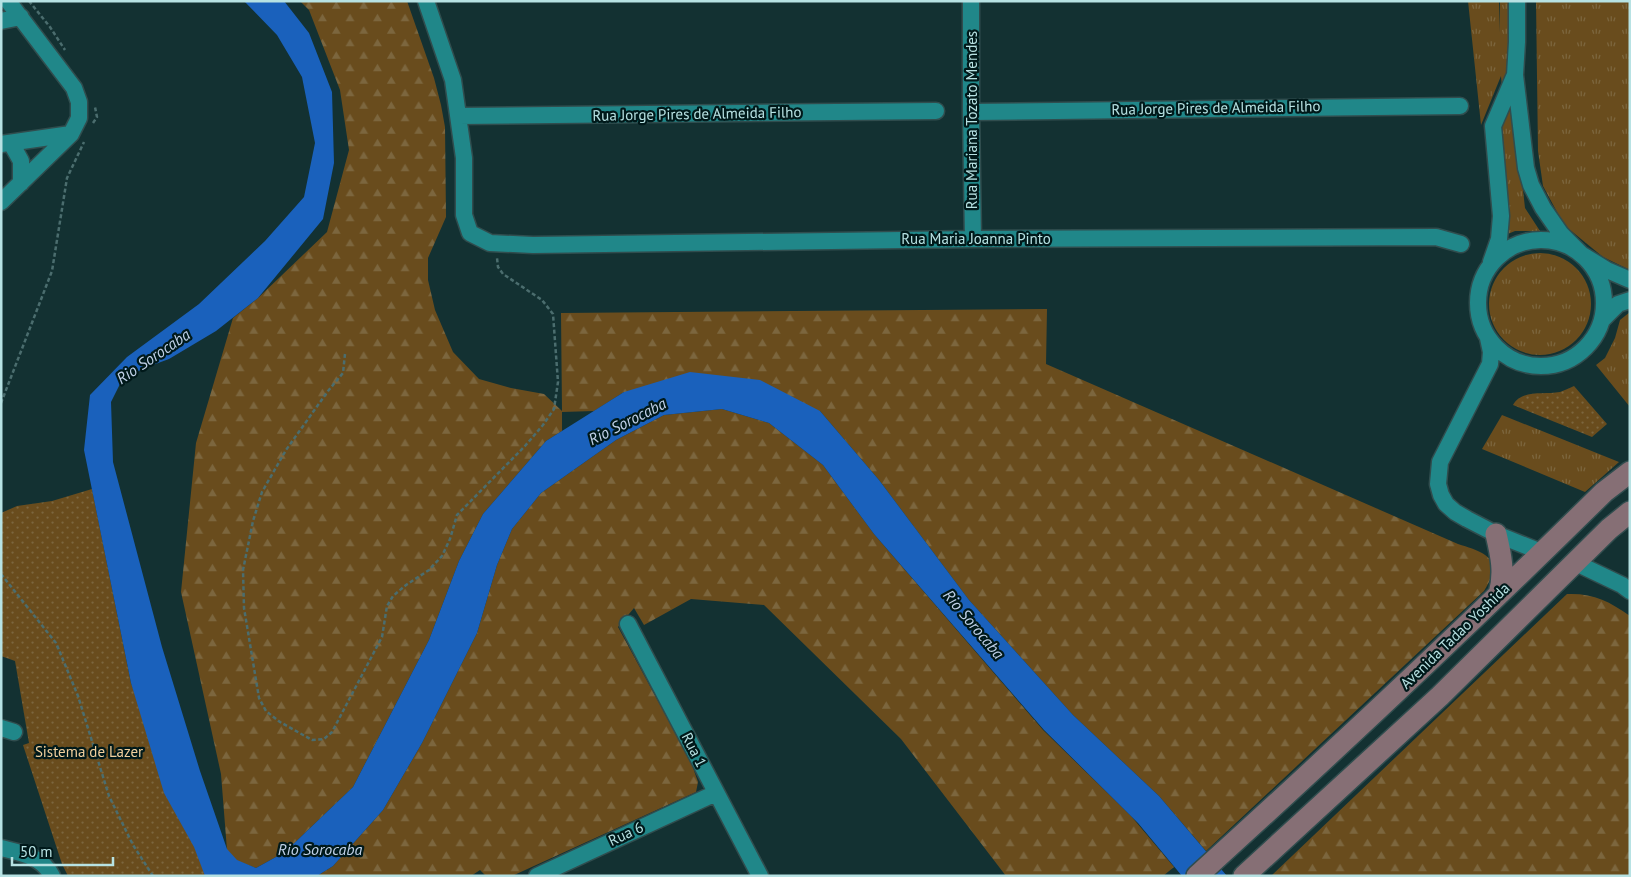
<svg xmlns="http://www.w3.org/2000/svg" width="1631" height="877" font-family="'PT Sans',sans-serif">
	<defs>
		<pattern id="grass-tufts" width="24" height="20" patternUnits="userSpaceOnUse" patternTransform="scale(1.25)"><rect width="24" height="20" fill="#694c1d"/><path d="M3 7l-1-3M5 7V3M7 7l1-3M15 17l-1-3M17 17v-4M19 17l1-3" fill="none" stroke="#7c663e"/></pattern>
		<pattern id="forest-firs" width="22" height="20" patternUnits="userSpaceOnUse" patternTransform="scale(1.25)"><rect width="22" height="20" fill="#694c1d"/><path d="M5 1l3.5 6h-7zM16 11l3.5 6h-7z" fill="#7c663e"/></pattern>
		<pattern id="park-dots" width="8" height="8" patternUnits="userSpaceOnUse" patternTransform="scale(1.25)"><rect width="8" height="8" fill="#694c1d"/><path d="M2 2h.1M6 6h.1" fill="none" stroke="#7c663e" stroke-width="1.8" stroke-linecap="round"/></pattern>
	</defs>
	<rect width="100%" height="100%" fill="#133132"/>
	<path fill="url(#grass-tufts)" d="M1468 1H1499L1500 33V1H1509V65L1525 208 1540 231H1515L1503 236 1499 124 1504 112 1501 76 1481 125Z
		M1536 1H1630V270L1603 257 1564 225 1543 186 1538 151Z
		M1489 304a51 51 0 1 1 102 0a51 51 0 1 1-102 0Z
		M1630 312V407L1596 365 1605 358 1615 338 1620 320Z
		M1502 415 1619 462 1585 492 1482 449Z"/>
	<path fill="url(#forest-firs)" d="M300 1H407L434 78 441 105 445 127 446 217 428 258V280L435 310 453 352 479 379 511 388 544 394 562 411 561 313 1047 309 1046 364 1458 544C1487 553 1504 559 1484 591L1206 851 1159 796 1073 715 969 600 879 480 820 411 624 392 594 411 562 412V431L546 441 483 514 459 561 429 640 353 787 285 852 256 868 237 861 227 850 221 774 181 592 196 443 233 318 258 298 327 232 349 150 340 90 309 10Z
		M722 409 769 423 823 465 874 534 1043 730 1131 816 1174 867 1163 876H1006L901 739 764 605 691 599 644 625 634 608 618 627 691 762 698 782 696 792 512 876H486L480 870 471 876H317L333 866 383 810 422 743 477 633 497 565 512 529 541 493 616 440 664 415Z
		M1567 594C1593 593 1609 601 1630 616V876H1271Z"/>
	<path fill="url(#park-dots)" d="M1574 386 1607 424 1592 437 1513 405C1522 389 1544 395 1560 392 1565 390 1570 388 1574 386Z
		M92 489 131 683 206 876H68L62 864 23 745 29 743 15 661 1 656V513L17 506 52 501Z"/>
	<path fill="#1a61bc" d="M244 1H284L309 33 332 92 334 163 323 219 258 298 216 331 169 359 142 369 121 382 111 402 113 462 162 647 200 771 227 849 237 860 256 868 285 852 353 787 429 640 459 561 483 514 546 441 624 392 690 372 760 380 820 411 879 480 969 600 1073 715 1159 796 1227 876H1182L1138 823 1044 730 874 534 823 465 769 423 722 409 664 415 616 440 541 493 512 529 497 565 477 633 422 743 383 810 333 866 317 876H205L194 847 164 793 131 683 84 450 90 395 127 357 199 304 265 241 304 197 315 143 302 77 277 35Z"/>
	<g fill="none" stroke-linecap="round" stroke-linejoin="round">
		<g stroke="#304d4e" stroke-width="19">
			<path id="minor" d="M426 1 453 80 464 158V215L470 233 490 243 533 245 973 239 1436 237 1461 244
				M971 1V112L973 239
				M1517 1V42L1515 75 1526 168 1531 185 1543 208 1561 234 1581 254 1607 270 1630 280
				M1 21 21 17
				M971 112 1460 106
				M458 116 936 111
				M11 143 21 161V183
				M1 144 71 134
				M1 202 71 134 79 118V102L74 88 8 1
				M1478 303a63 63 0 1 1 126 0a63 63 0 1 1-126 0Z
				M1491 262 1499 239 1501 216 1493 126 1514 77
				M1602 320 1618 304 1630 300
				M1488 338 1491 352 1490 364 1440 462 1438 484 1441 495 1446 504 1455 512 1467 519 1496 534 1541 552
				M1576 563 1622 585 1630 591
				M628 624 760 876
				M1 728 14 732
				M1 848C21 853 42 856 52 876
				M537 876 716 793"/>
		</g>
		<g stroke="#304d4e" stroke-width="24">
			<path id="major" d="M1496 534C1501 555 1505 573 1499 594
				M1197 876C1335 751 1471 623 1604 492L1630 472
				M1244 876 1440 696 1609 529 1630 512"/>
		</g>
		<path stroke="#4b6d6e" stroke-width="2.5" stroke-dasharray="4 2.5" stroke-linecap="butt" d="M29 1 50 27 65 50
			M93 123 97 117 95 107
			M345 354 343 373 328 391 286 450 262 492 253 521 243 570 244 608 259 698 266 711 280 722 312 740 324 739 332 732 382 637 387 606 393 596 406 585 429 570 442 556 450 539 457 515 525 446 543 425 554 409 558 382 553 314 542 300 503 274 498 267 497 258
			M1 403 52 271 67 178 84 142
			M1 574 56 643 78 696 109 796 133 845 153 876"/>
		<use href="#minor" stroke="#208789" stroke-width="16"/>
		<use href="#major" stroke="#866f75" stroke-width="21"/>
	</g>
	<g text-anchor="middle" stroke-width="4.5" stroke-linejoin="round" paint-order="stroke">
		<g font-size="15" fill="#b7e2e3" stroke="#00191a">
			<text transform="translate(1216 108) rotate(-1)" y="5">Rua Jorge Pires de Almeida Filho</text>
			<text transform="translate(697 114) rotate(-1)" y="5">Rua Jorge Pires de Almeida Filho</text>
			<text transform="translate(972 120) rotate(-90)" y="5">Rua Mariana Tozato Mendes</text>
			<text x="976" y="244">Rua Maria Joanna Pinto</text>
			<text transform="translate(1455 636) rotate(-44)" y="5">Avenida Tadao Yoshida</text>
			<text transform="translate(694 750) rotate(63)" y="5">Rua 1</text>
			<text transform="translate(626 834) rotate(-25)" y="5">Rua 6</text>
		</g>
		<g font-size="15" fill="#f2d09e" stroke="#00191a">
			<text x="89" y="757">Sistema de Lazer</text>
		</g>
		<g font-size="16" font-style="italic" fill="#bfd0e7" stroke="#00191a">
			<text transform="translate(153 356) rotate(-34)" y="6">Rio Sorocaba</text>
			<text transform="translate(627 421) rotate(-27)" y="6">Rio Sorocaba</text>
			<text transform="translate(974 624) rotate(50)" y="6">Rio Sorocaba</text>
			<text x="320" y="855">Rio Sorocaba</text>
		</g>
	</g>
	<rect width="1631" height="877" fill="none" stroke="#b7e2e3" stroke-width="5"/>
	<path d="M12 857v8h101v-8" fill="none" stroke="#b7e2e3" stroke-width="2.5"/>
	<text x="20" y="857" font-size="15" fill="#b7e2e3" stroke="#00191a" stroke-width="4" paint-order="stroke">50 m</text>
</svg>
